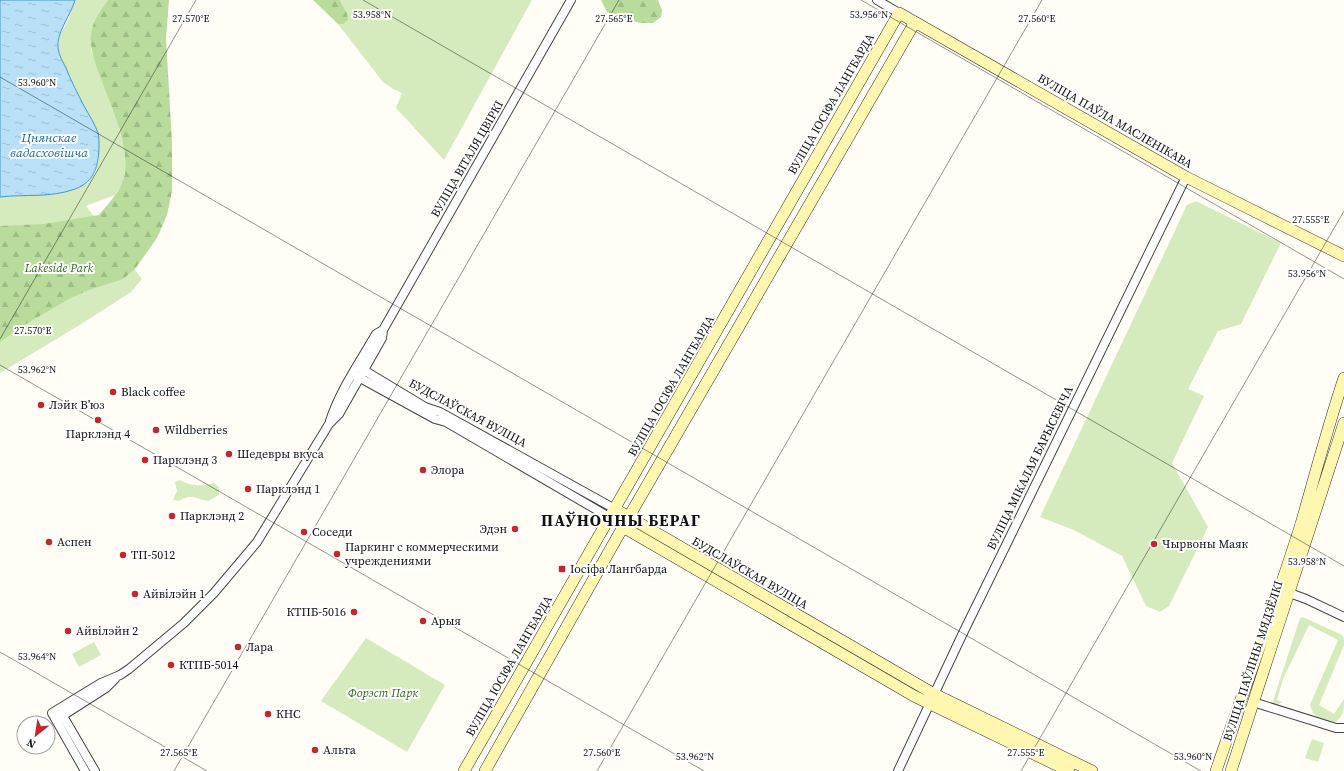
<svg xmlns="http://www.w3.org/2000/svg" width="1344" height="771" font-family="'Source Serif 4',serif">
	<defs>
		<pattern id="forest-firs" width="22" height="20" patternUnits="userSpaceOnUse"><rect width="22" height="20" fill="#b9dc9c"/><path d="M5 1l3.5 6h-7zM16 11l3.5 6h-7z" fill="#9ebc85"/></pattern>
		<pattern id="water-ripples" width="26" height="14" patternUnits="userSpaceOnUse"><rect width="26" height="14" fill="#b9e0f7"/><path d="M2 4q2-2 4 0t4 0M15 11q2-2 4 0t4 0" fill="none" stroke="#9ebfd3"/></pattern>
	</defs>
	<rect width="100%" height="100%" fill="#fffdf5"/>
	<path fill="#d5ebbd" d="M75 0H108L95 21 91 50 114 109 124 148 126 166 123 182 115 195 86 206 142 279 131 292 83 323 0 373V197L57 194 87 183 95 173 99 159 98 134 74 87 60 54 58 47 60 35 69 18Z
		M340 0H532L444 160 396 108 402 93 393 89 383 82 338 24H343L347 13Z
		M1196 201 1281 243 1241 324 1218 331 1188 389 1204 396 1172 463 1208 527 1169 606 1160 612 1146 606 1122 556 1074 530 1040 517 1187 205Z
		M180 480C192 487 202 486 214 483L219 487V495L208 501C197 499 190 493 179 501L173 500 177 491 175 482Z
		M1303 617 1342 635 1344 639V645L1319 705 1334 714 1344 699C1344 709 1344 715 1336 722 1320 720 1316 722 1310 705L1338 640 1309 625 1283 679 1277 700 1282 702 1278 705 1272 704 1300 618Z
		M366 638 445 685 407 752 321 701Z
		M94 642 101 655 79 667 72 654Z
		M1312 739 1324 743 1318 762 1305 758Z"/>
	<path fill="url(#forest-firs)" d="M108 0H169L166 38 172 142V191L167 215 157 238 135 269 123 279 86 291 69 299 26 324 0 342V226L44 224 99 215C107 205 117 195 122 183 135 154 108 99 98 71 94 58 88 44 92 29 94 19 102 9 108 0Z
		M313 0H340L347 13 348 20 343 24H338Z
		M601 0H658L662 10 661 17 653 23H641L622 19 607 12Z"/>
	<path fill="url(#water-ripples)" stroke="#3f96cf" d="M0 0H75C71 15 56 33 58 48 59 55 63 62 66 68 71 81 78 94 84 106 89 115 95 124 98 133 99 137 99 141 99 145 99 164 95 182 75 189 51 198 25 194 0 197Z"/>
	<g fill="none" stroke-linecap="round" stroke-linejoin="round">
		<g stroke="#444" stroke-width="10">
			<path id="street" d="M877 0 899 13
				M357 366 425 407 440 412 615 509
				M353 374 435 419 446 422 609 517 623 527
				M330 421C340 390 360 362 376 334L383 330
				M1284 591 1306 599 1344 617
				M1253 702 1336 728H1344
				M60 711 95 771
				M56 720 106 688 115 679
				M85 771 52 713 101 683 120 675 129 669 184 623 214 593 257 542 329 424 339 414 382 338 383 330 571 0
				M898 771 963 633 1186 177"/>
		</g>
		<g stroke="#333" stroke-width="12">
			<path id="secondary" d="M615 509 934 694 1092 771
				M623 527 914 696 1069 771
				M464 771 899 13 1186 177 1344 256
				M485 771 623 527 915 22
				M1216 771C1244 689 1275 607 1301 524 1315 475 1328 426 1344 378
				M1231 771 1344 423"/>
		</g>
		<use href="#street" stroke="#fff" stroke-width="8"/>
		<use href="#secondary" stroke="#fff6b0" stroke-width="11"/>
	</g>
	<path fill="none" stroke="#111" stroke-width="1" stroke-opacity="0.45" d="M363 0 1344 566M861 0 1344 279M0 77 1201 771M0 339 196 0M0 365 704 771M0 652 207 771M174 771 619 0M597 771 1042 0M1021 771 1344 211"/>
	<g fill="#c4262e" stroke="#fff" stroke-width="1.5">
		<circle cx="113" cy="392" r="4"/>
		<circle cx="41" cy="405" r="4"/>
		<circle cx="98" cy="420" r="4"/>
		<circle cx="156" cy="430" r="4"/>
		<circle cx="229" cy="454" r="4"/>
		<circle cx="145" cy="460" r="4"/>
		<circle cx="423" cy="470" r="4"/>
		<circle cx="248" cy="489" r="4"/>
		<circle cx="172" cy="516" r="4"/>
		<circle cx="515" cy="529" r="4"/>
		<circle cx="304" cy="532" r="4"/>
		<circle cx="49" cy="542" r="4"/>
		<circle cx="1154" cy="544" r="4"/>
		<circle cx="337" cy="554" r="4"/>
		<circle cx="123" cy="555" r="4"/>
		<rect x="558" y="565" width="8" height="8" rx="2"/>
		<circle cx="135" cy="594" r="4"/>
		<circle cx="354" cy="612" r="4"/>
		<circle cx="423" cy="621" r="4"/>
		<circle cx="68" cy="631" r="4"/>
		<circle cx="238" cy="647" r="4"/>
		<circle cx="171" cy="665" r="4"/>
		<circle cx="268" cy="714" r="4"/>
		<circle cx="315" cy="750" r="4"/>
	</g>
	<g text-anchor="middle" stroke-width="4" stroke-linejoin="round" paint-order="stroke">
		<g font-size="12" fill="#111" stroke="#fff">
			<text transform="translate(831 104) rotate(-60)" y="4">ВУЛІЦА ІОСІФА ЛАНГБАРДА</text>
			<text transform="translate(1115 121) rotate(30)" y="4">ВУЛІЦА ПАЎЛА МАСЛЕНІКАВА</text>
			<text transform="translate(467 159) rotate(-60)" y="4">ВУЛІЦА ВІТАЛЯ ЦВІРКІ</text>
			<text transform="translate(671 386) rotate(-60)" y="4">ВУЛІЦА ІОСІФА ЛАНГБАРДА</text>
			<text transform="translate(468 413) rotate(28)" y="4">БУДСЛАЎСКАЯ ВУЛІЦА</text>
			<text transform="translate(1030 468) rotate(-64)" y="4">ВУЛІЦА МІКАЛАЯ БАРЫСЕВІЧА</text>
			<text transform="translate(750 573) rotate(30)" y="4">БУДСЛАЎСКАЯ ВУЛІЦА</text>
			<text transform="translate(1253 661) rotate(-72)" y="4">ВУЛІЦА ПАЎЛІНЫ МЯДЗЁЛКІ</text>
			<text transform="translate(509 666) rotate(-60)" y="4">ВУЛІЦА ІОСІФА ЛАНГБАРДА</text>
		</g>
		<g font-size="12" font-style="italic" fill="#2f6b1f" stroke="#fff">
			<text x="59" y="272">Lakeside Park</text>
			<text x="383" y="697">Форэст Парк</text>
		</g>
		<g font-size="12" fill="#111" stroke="#fff" text-anchor="start">
			<text x="121" y="396">Black coffee</text>
			<text x="49" y="409">Лэйк В’юз</text>
			<text x="164" y="434">Wildberries</text>
			<text x="98" y="438" text-anchor="middle">Парклэнд 4</text>
			<text x="237" y="458">Шедевры вкуса</text>
			<text x="153" y="464">Парклэнд 3</text>
			<text x="431" y="474">Элора</text>
			<text x="256" y="493">Парклэнд 1</text>
			<text x="180" y="520">Парклэнд 2</text>
			<text x="507" y="533" text-anchor="end">Эдэн</text>
			<text x="312" y="536">Соседи</text>
			<text x="57" y="546">Аспен</text>
			<text x="1162" y="548">Чырвоны Маяк</text>
			<text x="345" y="551">Паркинг с коммерческими<tspan x="345" dy="14">учреждениями</tspan></text>
			<text x="131" y="559">ТП-5012</text>
			<text x="570" y="573">Іосіфа Лангбарда</text>
			<text x="143" y="598">Айвілэйн 1</text>
			<text x="346" y="616" text-anchor="end">КТПБ-5016</text>
			<text x="431" y="625">Арыя</text>
			<text x="76" y="635">Айвілэйн 2</text>
			<text x="246" y="651">Лара</text>
			<text x="179" y="669">КТПБ-5014</text>
			<text x="276" y="718">КНС</text>
			<text x="323" y="754">Альта</text>
		</g>
		<g font-size="13" font-style="italic" fill="#1768a6" stroke="#fff">
			<text x="49" y="142">Цнянскае<tspan x="49" dy="15">вадасховішча</tspan></text>
		</g>
		<g font-size="16" font-weight="bold" letter-spacing="1" fill="#111" stroke="#fff">
			<text x="621" y="526">ПАЎНОЧНЫ БЕРАГ</text>
		</g>
	</g>
	<g font-size="10" text-anchor="middle" fill="#111" stroke="#fff" stroke-width="4" stroke-linejoin="round" paint-order="stroke">
		<text x="372" y="18">53.958°N</text>
		<text x="869" y="18">53.956°N</text>
		<text x="191" y="22">27.570°E</text>
		<text x="614" y="22">27.565°E</text>
		<text x="1037" y="22">27.560°E</text>
		<text x="37" y="86">53.960°N</text>
		<text x="1311" y="223">27.555°E</text>
		<text x="1307" y="277">53.956°N</text>
		<text x="33" y="334">27.570°E</text>
		<text x="37" y="373">53.962°N</text>
		<text x="1307" y="565">53.958°N</text>
		<text x="37" y="660">53.964°N</text>
		<text x="179" y="756">27.565°E</text>
		<text x="602" y="756">27.560°E</text>
		<text x="1026" y="756">27.555°E</text>
		<text x="695" y="760">53.962°N</text>
		<text x="1193" y="760">53.960°N</text>
	</g>
	<g transform="translate(36 735) rotate(210)"><circle r="19" fill="#ffffff" stroke="#a0a0a0"/>
	<path d="M0-3L7 15L0 10L-7 15Z" fill="#c4262e"/>
	<text y="-6" font-size="11" font-weight="bold" text-anchor="middle" fill="#111111">N</text>
	</g>
</svg>
